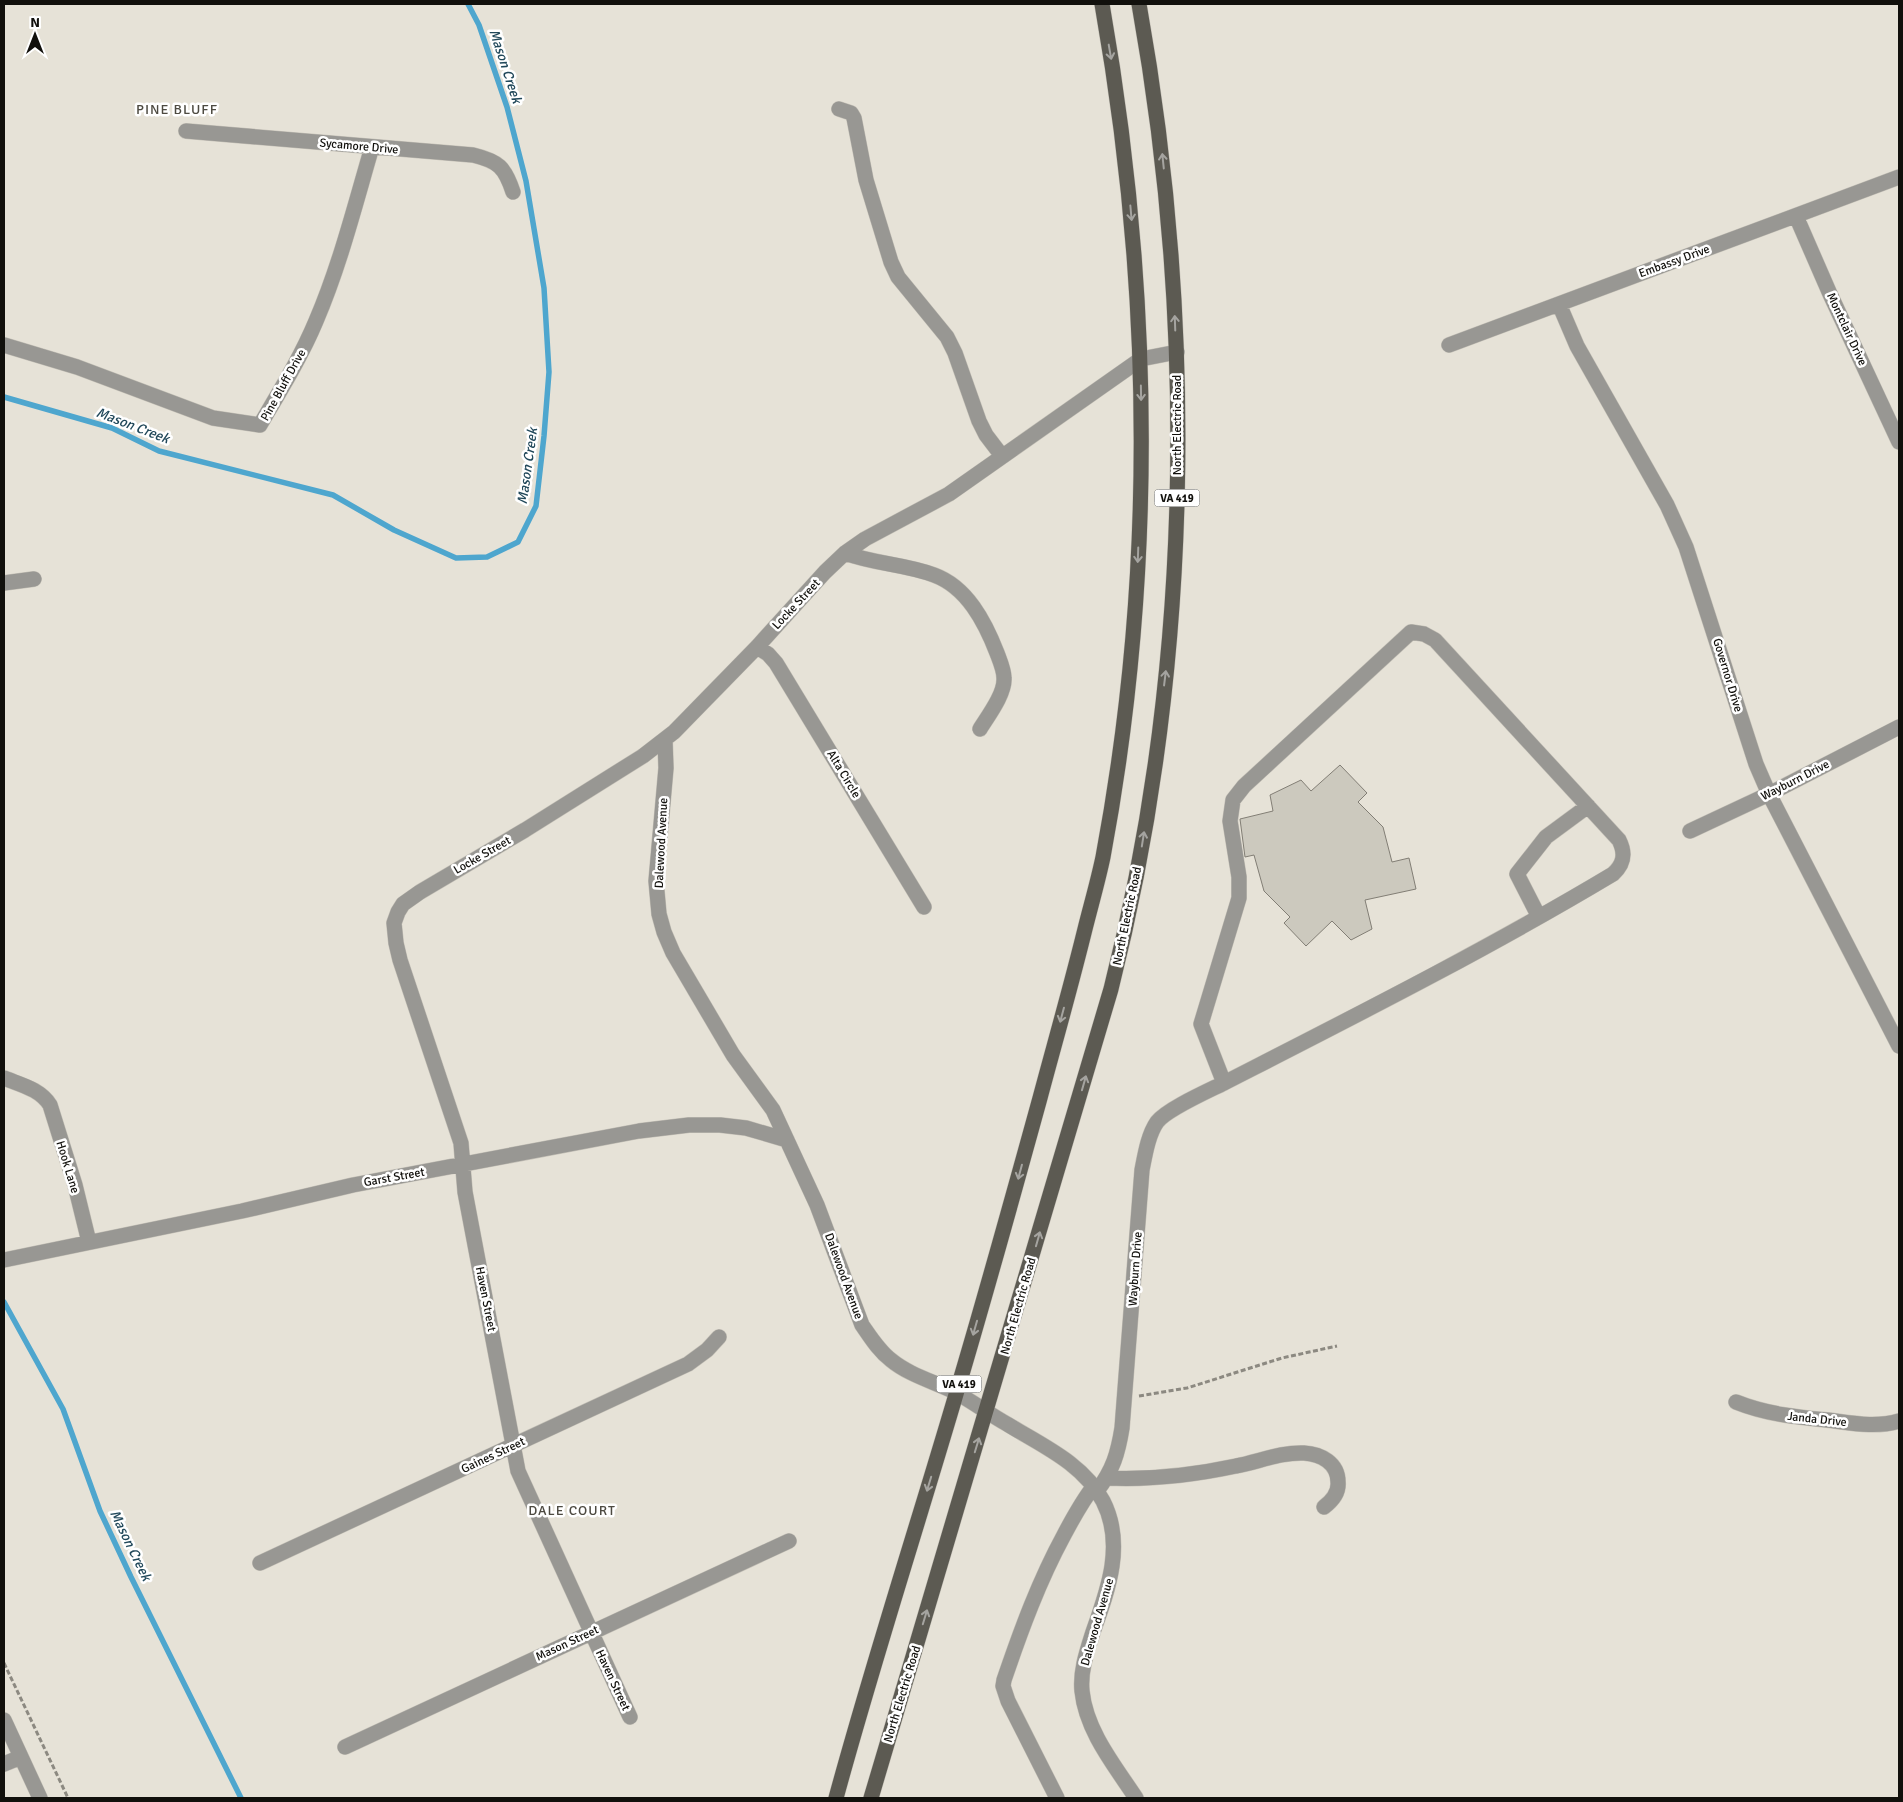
<svg xmlns="http://www.w3.org/2000/svg" width="1903" height="1802" font-family="Signika,sans-serif">
	<rect width="100%" height="100%" fill="#e6e2d7"/>
	<g fill="none" stroke-linecap="round" stroke-linejoin="round">
		<path stroke="#4ea6ce" stroke-width="5.5" d="M4 397 112 428 159 451 333 495 394 530 456 558 487 557 518 542 536 506 544 436 549 372 544 288 526 181 507 107 479 25 468 4
			M4 1302 63 1409 100 1511 131 1577 241 1798"/>
	</g>
	<path fill="#ccc9be" stroke="#827e75" d="M1340 765 1367 793 1358 802 1383 827 1392 862 1409 858 1416 889 1365 900 1372 929 1351 940 1332 921 1306 946 1284 923 1290 917 1264 891 1254 855 1245 857 1240 819 1273 811 1270 795 1301 780 1311 791Z"/>
	<g fill="none" stroke-linecap="round" stroke-linejoin="round">
		<g stroke="#c4c0b7" stroke-width="16">
			<path id="minor" d="M839 109 851 113 854 118 866 180 891 262 898 277 947 337 955 353 979 421 986 435 1002 456
				M186 131 473 155C498 161 505 167 513 192
				M1796 216 1830 294 1899 442
				M1559 304 1577 346 1667 505 1686 547 1756 764 1769 794 1899 1046
				M4 345 77 367 213 418 260 425C280 391 301 357 316 321 340 265 355 205 372 147
				M1449 345 1899 177
				M845 553C874 564 905 564 934 575 967 587 985 622 997 653 1000 661 1004 670 1004 678 1005 694 988 716 980 729
				M4 583 34 579
				M1411 632 1424 634 1435 640 1619 840C1626 854 1624 864 1613 874 1486 950 1355 1016 1224 1083L1201 1024 1239 898V877L1230 821 1233 800 1244 786Z
				M757 647 768 654 776 663 924 907
				M665 740 666 768 656 881 659 914 664 932 673 953 733 1055 773 1110 817 1205 862 1325C871 1338 879 1351 891 1360 909 1375 935 1382 955 1392 973 1402 989 1414 1007 1424 1041 1445 1083 1463 1103 1501 1125 1544 1108 1590 1093 1632 1087 1651 1080 1671 1082 1691 1086 1731 1115 1766 1136 1798
				M1690 831 1769 794 1899 727
				M1539 917 1517 874 1546 837 1588 806
				M4 1078C21 1085 40 1089 50 1105L75 1185 89 1242
				M4 1260 242 1211 353 1185 639 1131 689 1125H720L746 1128 787 1140
				M1736 1402C1766 1414 1795 1417 1827 1420 1852 1423 1875 1428 1899 1421
				M1107 1478C1150 1480 1194 1475 1236 1466 1258 1462 1281 1452 1304 1453 1321 1454 1338 1463 1338 1482 1339 1492 1332 1501 1324 1507
				M1097 1491C1113 1470 1118 1453 1122 1428L1142 1170C1145 1155 1148 1135 1157 1122 1167 1109 1208 1091 1224 1083
				M260 1563 688 1364 707 1350 719 1337
				M630 1717 518 1471 465 1192 461 1143 400 960 396 943 394 923 398 912 403 904 420 892 525 830 643 756 674 732 757 647 825 572 845 553 865 539 949 494 1141 359 1177 352
				M4 1720 40 1798
				M345 1747 789 1541
				M4 1764 21 1757
				M1057 1798 1008 1701 1003 1686 1004 1680C1021 1630 1039 1581 1064 1535 1073 1518 1082 1501 1094 1486"/>
		</g>
		<g stroke="#c4c0b7" stroke-width="16">
			<path id="major" d="M836 1798C873 1662 917 1527 957 1391 986 1294 1013 1196 1040 1098 1055 1042 1071 986 1085 929 1091 905 1098 881 1103 857 1156 574 1152 287 1102 4
				M871 1798 1111 989C1192 670 1197 327 1139 4"/>
		</g>
		<path stroke="#8c8981" stroke-width="3" stroke-dasharray="5 2.5" stroke-linecap="butt" d="M1139 1396 1187 1388 1282 1358 1337 1346
			M4 1663 68 1798"/>
		<use href="#minor" stroke="#989793" stroke-width="15"/>
		<use href="#major" stroke="#5c5a52" stroke-width="15"/>
	</g>
	<defs><path id="oneway-shaft" d="M-6 0H5M1.5-3L5.5 0L1.5 3" fill="none" stroke-width="1.6" stroke-linecap="round" stroke-linejoin="round" transform="scale(1.25)"/></defs>
	<g stroke="#a5a4a0">
		<use href="#oneway-shaft" transform="translate(1110 52) rotate(80)"/>
		<use href="#oneway-shaft" transform="translate(1163 161) rotate(-96)"/>
		<use href="#oneway-shaft" transform="translate(1131 213) rotate(85)"/>
		<use href="#oneway-shaft" transform="translate(1175 323) rotate(-92)"/>
		<use href="#oneway-shaft" transform="translate(1141 393) rotate(89)"/>
		<use href="#oneway-shaft" transform="translate(1138 555) rotate(92)"/>
		<use href="#oneway-shaft" transform="translate(1165 678) rotate(-83)"/>
		<use href="#oneway-shaft" transform="translate(1143 839) rotate(-81)"/>
		<use href="#oneway-shaft" transform="translate(1062 1015) rotate(105)"/>
		<use href="#oneway-shaft" transform="translate(1084 1083) rotate(-74)"/>
		<use href="#oneway-shaft" transform="translate(1020 1172) rotate(105)"/>
		<use href="#oneway-shaft" transform="translate(1038 1239) rotate(-74)"/>
		<use href="#oneway-shaft" transform="translate(975 1328) rotate(106)"/>
		<use href="#oneway-shaft" transform="translate(977 1445) rotate(-73)"/>
		<use href="#oneway-shaft" transform="translate(929 1484) rotate(107)"/>
		<use href="#oneway-shaft" transform="translate(925 1617) rotate(-73)"/>
	</g>
	<g text-anchor="middle" stroke-width="5" stroke-linejoin="round" paint-order="stroke">
		<g fill="#fff" stroke="#585855" stroke-width="1">
			<rect x="1154.5" y="489.5" width="45" height="17" rx="4"/>
			<rect x="936.5" y="1375.5" width="45" height="17" rx="4"/>
		</g>
		<g font-size="11" font-weight="bold" fill="#11100c">
			<text x="1177" y="502">VA 419</text>
			<text x="959" y="1388">VA 419</text>
		</g>
		<g font-size="12" fill="#11100c" stroke="#fff">
			<text transform="translate(359 146) rotate(5)" y="4">Sycamore Drive</text>
			<text transform="translate(1674 261) rotate(-20)" y="4">Embassy Drive</text>
			<text transform="translate(1847 329) rotate(65)" y="4">Montclair Drive</text>
			<text transform="translate(283 385) rotate(-61)" y="4">Pine Bluff Drive</text>
			<text transform="translate(1177 425) rotate(-90)" y="4">North Electric Road</text>
			<text transform="translate(796 604) rotate(-47)" y="4">Locke Street</text>
			<text transform="translate(1728 675) rotate(73)" y="4">Governor Drive</text>
			<text transform="translate(844 774) rotate(59)" y="4">Alta Circle</text>
			<text transform="translate(1795 780) rotate(-27)" y="4">Wayburn Drive</text>
			<text transform="translate(661 843) rotate(-87)" y="4">Dalewood Avenue</text>
			<text transform="translate(482 855) rotate(-30)" y="4">Locke Street</text>
			<text transform="translate(1127 916) rotate(-78)" y="4">North Electric Road</text>
			<text transform="translate(68 1167) rotate(73)" y="4">Hook Lane</text>
			<text transform="translate(394 1177) rotate(-10)" y="4">Garst Street</text>
			<text transform="translate(1135 1269) rotate(-86)" y="4">Wayburn Drive</text>
			<text transform="translate(844 1276) rotate(70)" y="4">Dalewood Avenue</text>
			<text transform="translate(486 1299) rotate(79)" y="4">Haven Street</text>
			<text transform="translate(1018 1306) rotate(-74)" y="4">North Electric Road</text>
			<text transform="translate(1817 1419) rotate(6)" y="4">Janda Drive</text>
			<text transform="translate(493 1455) rotate(-25)" y="4">Gaines Street</text>
			<text transform="translate(1097 1622) rotate(-74)" y="4">Dalewood Avenue</text>
			<text transform="translate(567 1643) rotate(-25)" y="4">Mason Street</text>
			<text transform="translate(613 1680) rotate(65)" y="4">Haven Street</text>
			<text transform="translate(902 1694) rotate(-73)" y="4">North Electric Road</text>
		</g>
		<g font-size="14" font-style="italic" fill="#21485a" stroke="#fff">
			<text transform="translate(506 66) rotate(72)" y="5">Mason Creek</text>
			<text transform="translate(133 425) rotate(21)" y="5">Mason Creek</text>
			<text transform="translate(527 466) rotate(-82)" y="5">Mason Creek</text>
			<text transform="translate(131 1545) rotate(64)" y="5">Mason Creek</text>
		</g>
		<g font-size="14" letter-spacing="1" fill="#4d4a41" stroke="#fff">
			<text x="177" y="114">PINE BLUFF</text>
			<text x="572" y="1515">DALE COURT</text>
		</g>
	</g>
	<rect width="1903" height="1802" fill="none" stroke="#11100c" stroke-width="10"/>
	<g transform="translate(35 35)" stroke="#ffffff" stroke-width="4" paint-order="stroke">
	<path d="M0-4L9 19L0 12L-9 19Z" fill="#11100c"/>
	<text y="-8" font-size="14" font-weight="bold" text-anchor="middle" fill="#11100c">N</text>
	</g>
</svg>
